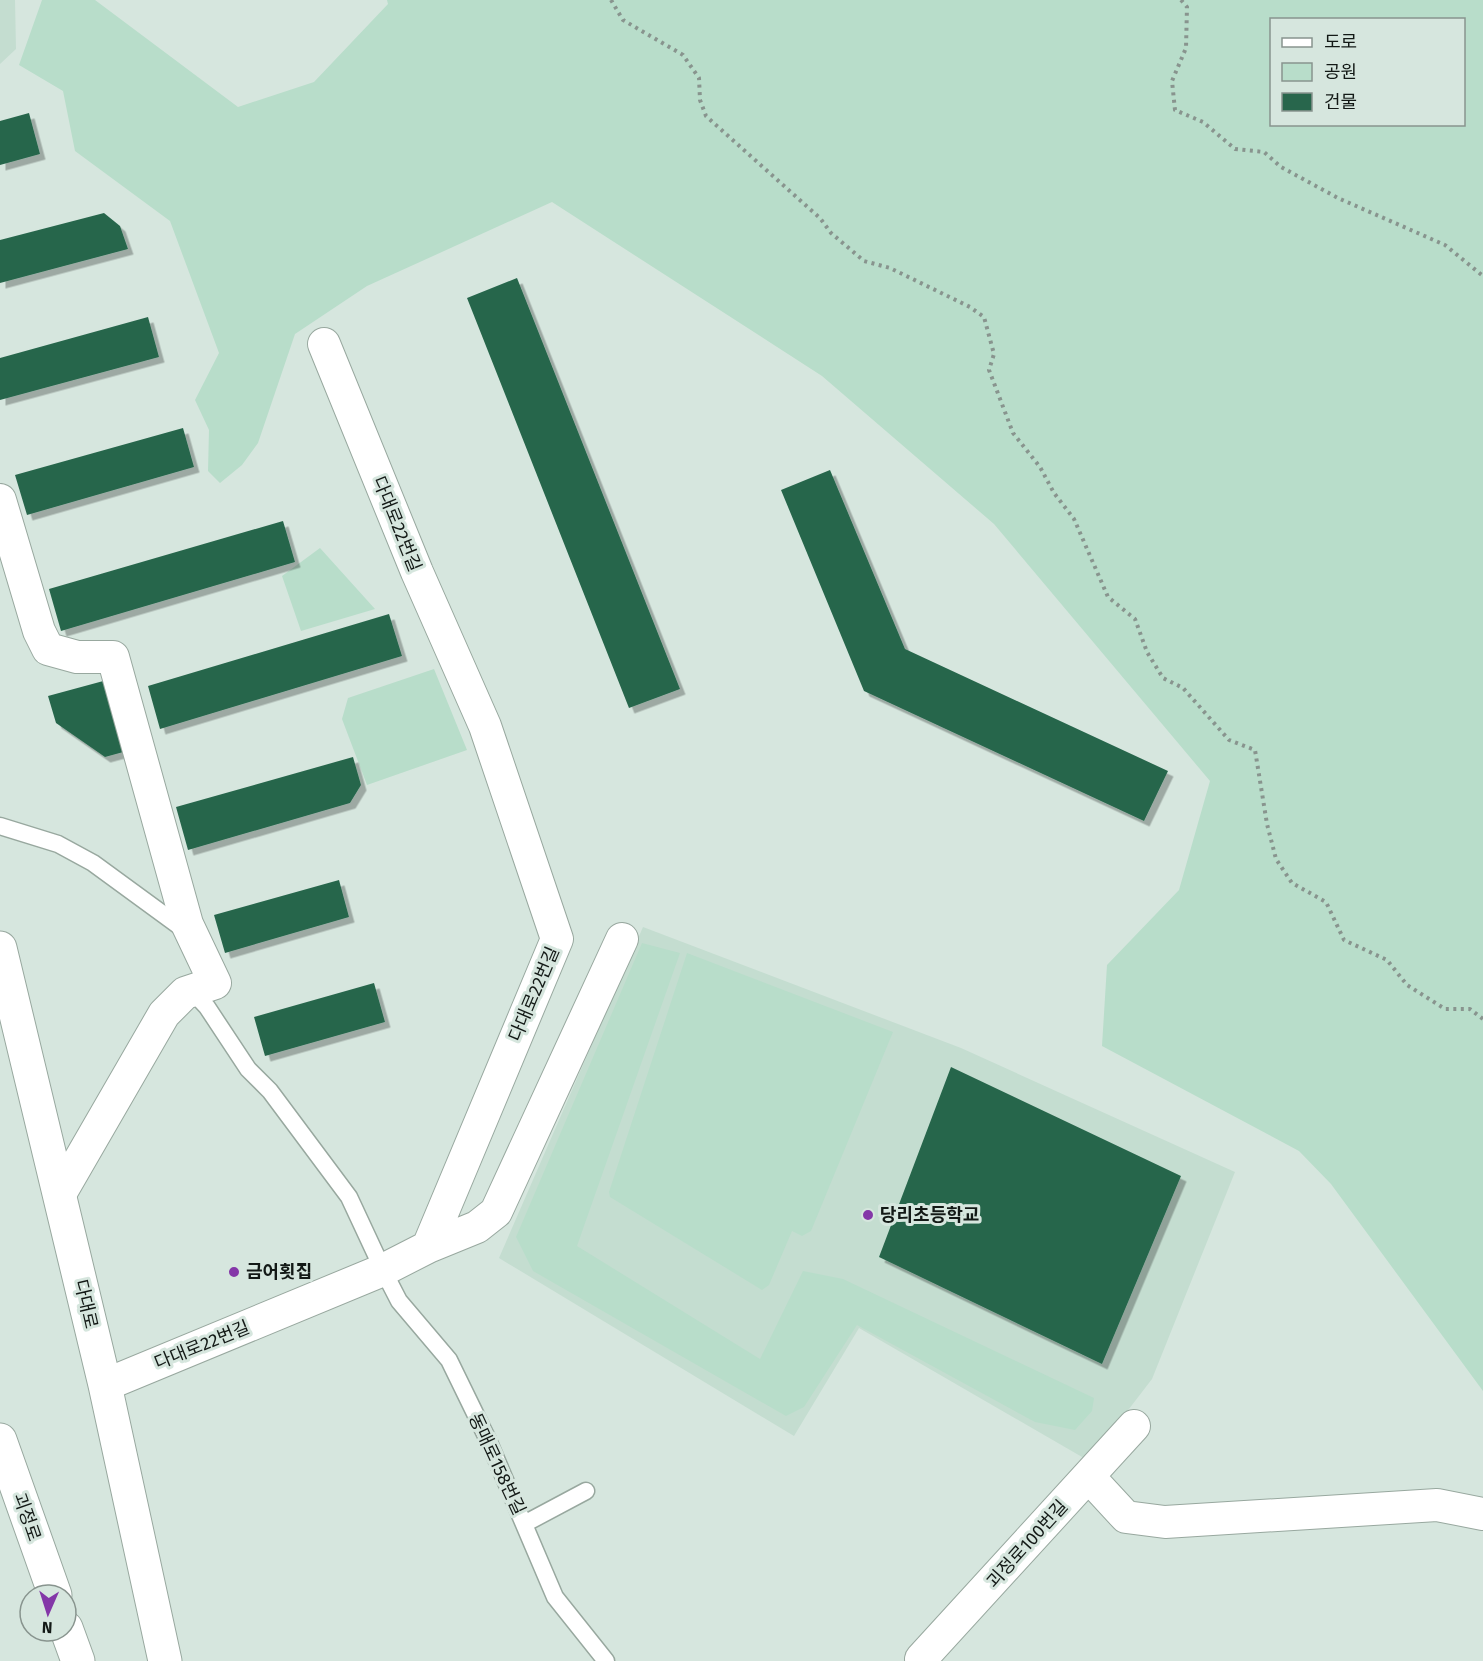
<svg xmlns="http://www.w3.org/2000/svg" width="1483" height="1661" font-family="'Fira Sans','Noto Sans KR',sans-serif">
	<defs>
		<filter id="shadow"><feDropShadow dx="5.5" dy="5.5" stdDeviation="0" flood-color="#0004"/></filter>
	</defs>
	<rect width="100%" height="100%" fill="#d6e6de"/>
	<path fill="#c4ddd0" d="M0 0H15L16 49 0 64Z
		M643 927 961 1048 1235 1172 1152 1379 1089 1461 859 1328 794 1436 499 1258Z"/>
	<path fill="#b8ddca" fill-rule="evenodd" d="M42 0H95L238 107 314 82 388 4 387 0H1483V1391L1331 1184 1299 1151 1102 1046 1107 965 1179 890 1210 781 994 524 822 376 552 202 367 286 295 334 258 443 242 465 220 483 208 471 209 430 195 400 219 353 170 221 75 151 63 91 19 65ZM1272 20H1464V124H1272Z
		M320 548 375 609 301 631 282 576Z
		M434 669 467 750 367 785 342 719 348 698Z
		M642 943 680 953 577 1246 760 1359 803 1271 843 1279 1094 1398 1092 1411 1075 1430 1035 1422 857 1325 804 1407 786 1416 533 1271 516 1237Z
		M687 953 893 1032 811 1231 802 1236 792 1231 769 1285 762 1290 610 1197 609 1192Z"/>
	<path fill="#28664c" filter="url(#shadow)" d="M29 113 40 154 0 165V121Z
		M104 213 120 226 128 249 0 283V240Z
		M517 278 680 689 629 708 467 298Z
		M148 317 159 357 0 400V358Z
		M183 428 194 467 27 515 15 475Z
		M830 470 905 649 1168 771 1144 821 864 691 781 490Z
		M283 521 295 562 61 631 49 589Z
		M389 614 402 656 160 729 148 686Z
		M107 680 127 751 105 757 56 723 48 696Z
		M353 757 361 785 350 803 188 850 176 807Z
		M339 880 349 917 225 953 214 915Z
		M374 983 385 1022 265 1056 254 1017Z
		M951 1067 1181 1176 1102 1364 879 1257Z"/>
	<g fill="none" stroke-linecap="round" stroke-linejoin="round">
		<g stroke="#98a89f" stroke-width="19">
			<path id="service" d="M0 826 58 844 93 863 186 931
				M192 991 207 1007 248 1069 270 1091 349 1197 383 1270 399 1301 449 1360 488 1440 555 1597 606 1661
				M524 1524 586 1491"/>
		</g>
		<g stroke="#98a89f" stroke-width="34">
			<path id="minor" d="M0 500 39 631 48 649 77 657H113L187 924 215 983 185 993 164 1014 60 1194
				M428 1247 477 1227 496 1212 622 939
				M105 1385 383 1270 428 1247 557 939 485 726 417 572 324 344
				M1089 1477 1126 1517 1165 1522 1437 1505 1483 1514
				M922 1661 921 1659 1134 1426"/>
		</g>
		<g stroke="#98a89f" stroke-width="35">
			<path id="secondary" d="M0 948 105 1385 165 1661
				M0 1440 55 1595
				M66 1628 78 1661"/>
		</g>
		<path stroke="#88948e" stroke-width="4" stroke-dasharray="3 4.5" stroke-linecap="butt" d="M611 0 623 20 683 55 699 78 700 100 706 116 820 218 831 233 864 261 890 268 970 307 984 317 994 354 989 370 1013 433 1040 467 1054 493 1074 519 1108 597 1135 619 1147 652 1163 678 1183 688 1229 740 1255 750 1267 824 1276 859 1292 883 1326 902 1344 940 1387 960 1407 985 1445 1009H1470L1483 1019
			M1181 0 1187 7 1186 48 1172 81 1175 110 1203 122 1235 149 1264 152 1281 167 1338 198 1445 245 1483 276"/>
		<use href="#service" stroke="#fff" stroke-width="16"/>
		<use href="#minor" stroke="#fff" stroke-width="32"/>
		<use href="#secondary" stroke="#fff" stroke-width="33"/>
	</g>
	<g fill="#8437a8" stroke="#d6e6de" stroke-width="2">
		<circle cx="868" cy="1215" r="6"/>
		<circle cx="234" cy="1272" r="6"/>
	</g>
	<g text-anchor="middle" stroke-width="6" stroke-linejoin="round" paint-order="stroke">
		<g font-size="18" fill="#131916" stroke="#d6e6de">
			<text transform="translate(397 524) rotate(68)" y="6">다대로22번길</text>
			<text transform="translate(534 994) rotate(-67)" y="6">다대로22번길</text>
			<text transform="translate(86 1304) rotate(77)" y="6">다대로</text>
			<text transform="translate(202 1345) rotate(-22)" y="6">다대로22번길</text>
			<text transform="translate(497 1464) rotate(65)" y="6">동매로158번길</text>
			<text transform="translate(27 1517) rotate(71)" y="6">괴정로</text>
			<text transform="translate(1027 1544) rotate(-48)" y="6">괴정로100번길</text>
		</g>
		<g font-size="18" font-weight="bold" fill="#131916" stroke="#d6e6de" text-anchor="start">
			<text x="880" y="1221">당리초등학교</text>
			<text x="246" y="1278">금어횟집</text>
		</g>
	</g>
	<rect x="1270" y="18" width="195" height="108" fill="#d6e6de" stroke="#88948e" stroke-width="1.5"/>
	<rect x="1282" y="38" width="30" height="9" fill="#ffffff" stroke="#88948e" stroke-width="1.5"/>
	<text x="1324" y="48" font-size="18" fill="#131916">도로</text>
	<rect x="1282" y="63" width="30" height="18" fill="#b8ddca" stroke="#88948e" stroke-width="1.5"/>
	<text x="1324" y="78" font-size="18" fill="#131916">공원</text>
	<rect x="1282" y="93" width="30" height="18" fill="#28664c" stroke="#88948e" stroke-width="1.5"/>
	<text x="1324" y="108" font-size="18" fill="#131916">건물</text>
	<g transform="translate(48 1613) rotate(183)"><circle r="28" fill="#d6e6de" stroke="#88948e" stroke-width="1.5"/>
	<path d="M0-4.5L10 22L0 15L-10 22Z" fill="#8437a8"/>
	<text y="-9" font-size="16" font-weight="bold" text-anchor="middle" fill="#131916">N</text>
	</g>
</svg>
